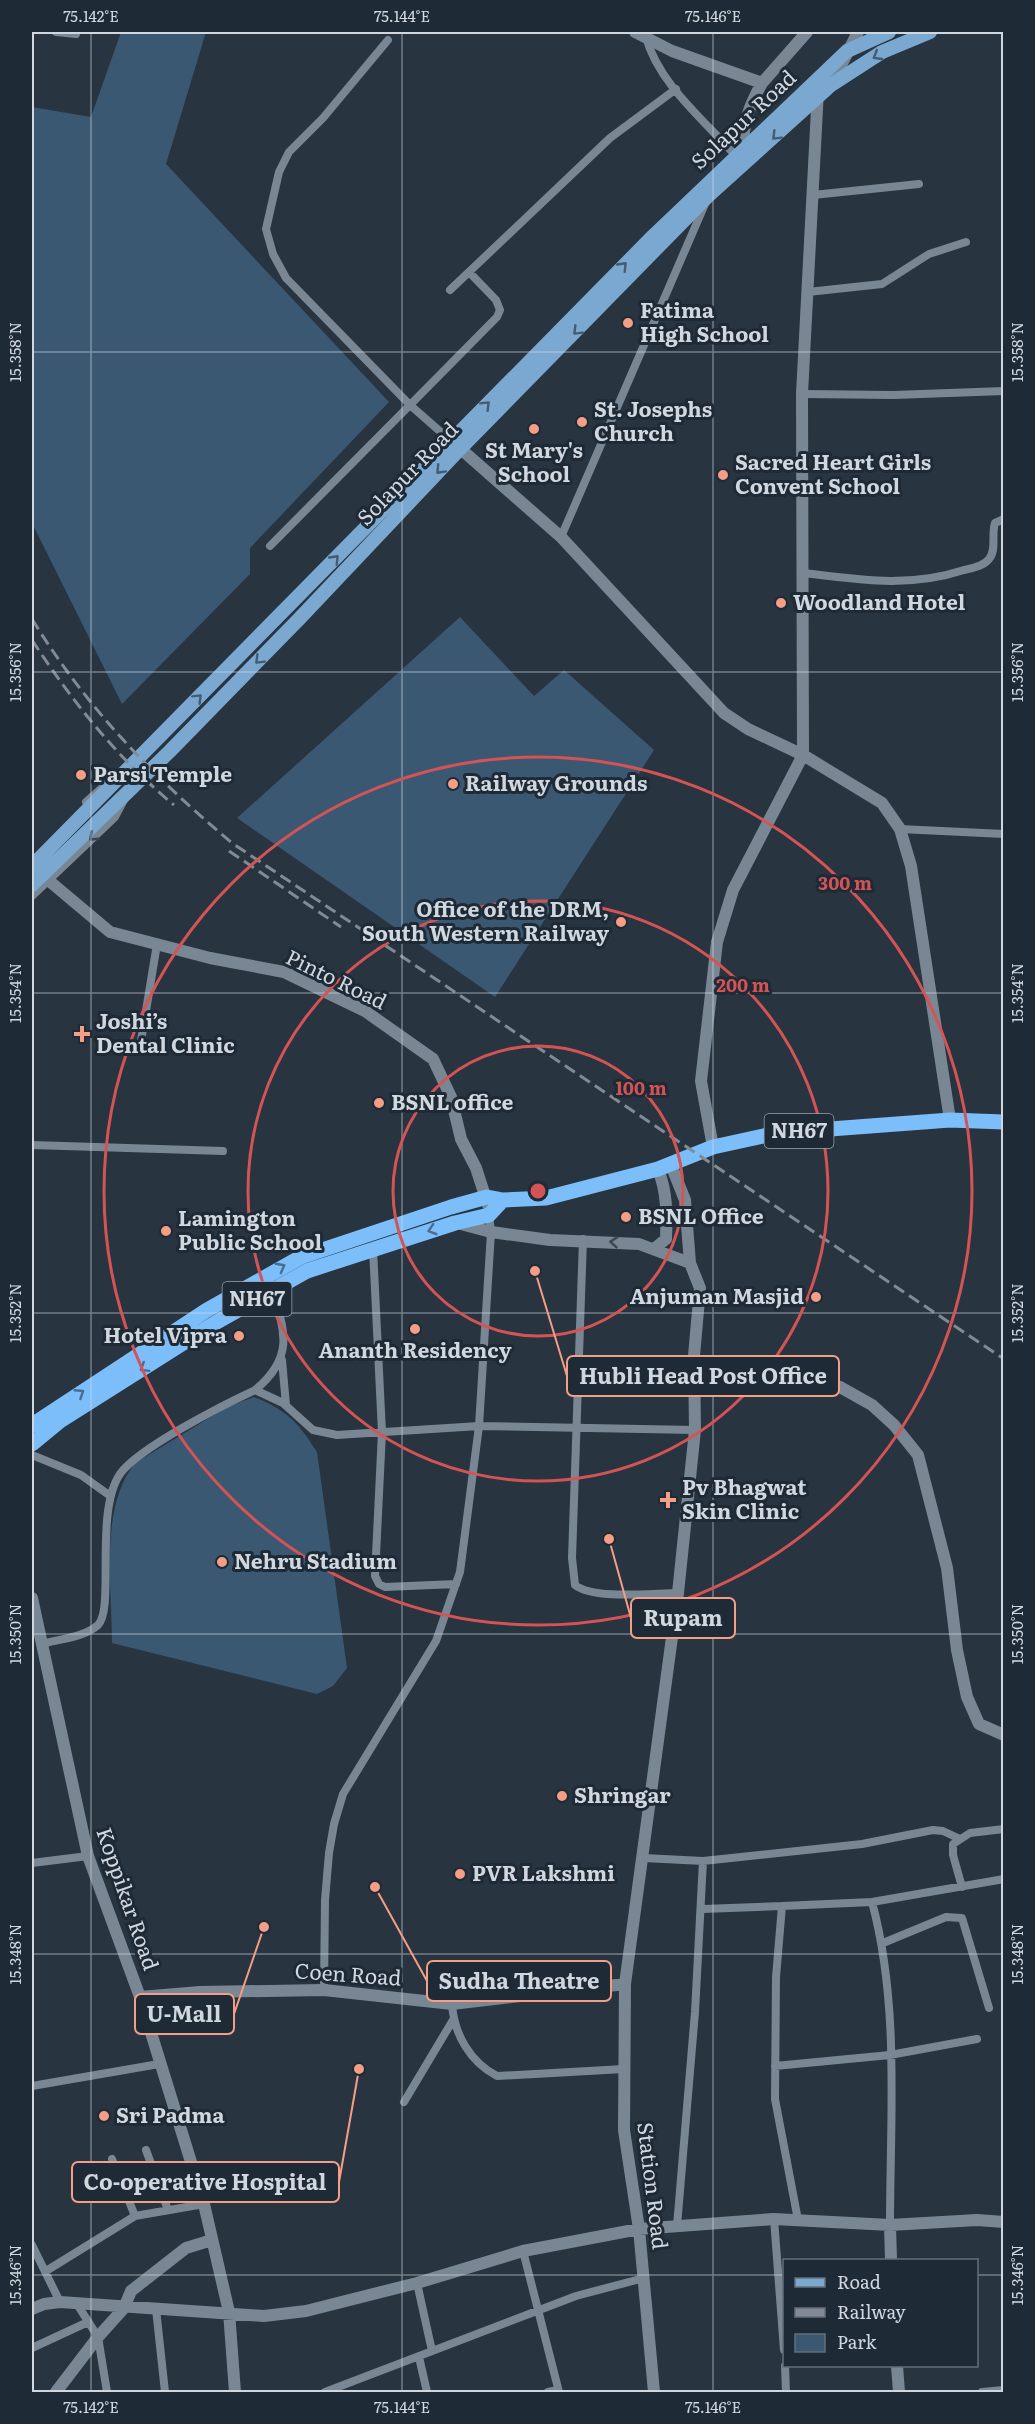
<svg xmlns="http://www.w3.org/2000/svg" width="1035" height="2424" font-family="Literata,serif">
	<rect width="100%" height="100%" fill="#28343f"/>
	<path fill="#3b5873" d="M121 32H206L166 164 389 402 250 548V574L122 704 32 523V107L91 117Z
		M460 617 534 696 564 670 654 750 495 997 237 818Z
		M254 1397C288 1411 297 1421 317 1452L347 1668 333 1686 317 1694 112 1643C112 1587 99 1508 135 1463L229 1406Z"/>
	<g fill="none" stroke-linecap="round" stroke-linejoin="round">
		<path stroke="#798794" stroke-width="8" d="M56 32 76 34
			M646 37C658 83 705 121 736 156
			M813 195 919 184
			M450 290 610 138 676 89
			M808 292 882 284 929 254 966 242
			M802 394 894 395 1004 391
			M451 441 410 405 497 317 500 310 496 300 469 272
			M561 537 705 204
			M270 546 410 405 286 278 273 254 266 229 279 172 289 152 323 118 388 40
			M804 573C861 580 909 588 964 570 973 568 984 566 989 559 997 550 991 534 995 523L1004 519
			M86 802 112 779
			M900 829 1004 834
			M32 896 115 817 124 800
			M140 1047 157 944
			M32 1145 223 1151
			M583 1239 572 1558 575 1585C593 1600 653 1593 678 1593
			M373 1249 382 1432 375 1576 379 1584 385 1587 456 1584
			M282 1360 286 1405
			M255 1390C293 1359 287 1332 271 1290
			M32 1455 81 1475 109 1495
			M42 1644C60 1639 85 1637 98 1625 115 1609 94 1512 120 1474 138 1448 225 1404 255 1390L283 1403 313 1430 337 1435 479 1426 695 1430
			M644 1858 703 1861 862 1844 933 1830 943 1831 958 1838
			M32 1863 88 1856
			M962 1887 953 1855V1844L970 1833 1004 1829
			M872 1902C900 2006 890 2118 890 2225
			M703 1909 782 1906
			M883 1943 946 1917 962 1918 989 2008
			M324 1990 325 1900 329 1853 334 1824 343 1794 436 1641 460 1572 479 1426 491 1232 489 1215
			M452 2004C454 2034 470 2062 497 2076L624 2069
			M775 2066 890 2055 977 2039
			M32 2086 159 2064
			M404 2102 453 2020
			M146 2150 168 2210
			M112 2159 135 2216
			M774 2219 784 2350
			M798 2220 775 2099 776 1977 782 1906 872 1902 1004 1879
			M677 2226 695 2012 703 1861
			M32 2245 60 2302
			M523 2251 559 2392
			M46 2271 135 2216 204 2204
			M417 2283 432 2351
			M77 2304 98 2337 107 2392
			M156 2309 165 2392
			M32 2348 88 2322
			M419 2357 427 2392
			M785 2366 786 2392
			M325 2392 576 2296 644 2278
			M548 2392 558 2390
			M982 2392 1004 2390"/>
		<path stroke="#798794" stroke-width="12" d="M635 32 672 51 762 83C749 106 743 123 743 149
			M762 83 807 32
			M831 85 858 32
			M454 443 561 537 724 713 748 729 803 755 882 803 900 829 911 866 950 1120
			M35 869 110 932 210 958 284 972 365 1011 433 1059 451 1097 461 1139 476 1168 488 1205
			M713 1147 701 1081 717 942 733 890 803 755 802 394 818 90
			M457 1223 491 1232 550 1240 639 1244 690 1263
			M654 1249 666 1239C667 1213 667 1192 658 1169
			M695 1370 708 1369 840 1387 872 1405 894 1425 918 1455 947 1568 957 1650 967 1697 979 1724 1004 1735
			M32 1598 88 1856 140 1997 204 2204 229 2312 235 2392
			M140 1997 200 1992 324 1990 452 2004 625 1984
			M890 2225 891 2260
			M32 2309 44 2304 60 2302 264 2316 306 2311 417 2283 523 2251 639 2229 774 2219 890 2225 977 2220 1004 2222
			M897 2366 899 2392
			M56 2392 98 2337 124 2308 131 2291 186 2248 212 2240
			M654 2392 639 2229 624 2130 625 1984 678 1593 695 1430 694 1356 700 1288 690 1263 685 1200 671 1165"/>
		<path stroke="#7aa8d1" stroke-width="14" d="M32 866 653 236 847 51 889 32
			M32 885 170 751 300 618 460 449 708 196 831 85 882 52 930 32"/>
		<path stroke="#7bbefa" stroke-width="15" d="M32 1425 207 1310 301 1257 451 1207 487 1197 503 1200 546 1198 658 1169 713 1147 777 1133 950 1120 1004 1122
			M32 1444 60 1421 215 1323 307 1271 455 1223 489 1215 503 1200"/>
		<path stroke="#828b95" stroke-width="3" stroke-dasharray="12 6" stroke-linecap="butt" d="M32 619C87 708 152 776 232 843L1004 1359
			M32 640C72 701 117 758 174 805
			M229 851 341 927"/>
	</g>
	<defs><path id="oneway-chevron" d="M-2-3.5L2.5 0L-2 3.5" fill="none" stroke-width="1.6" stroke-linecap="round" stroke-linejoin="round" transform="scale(1.5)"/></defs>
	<g stroke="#435c73">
		<use href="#oneway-chevron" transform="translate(877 56) rotate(149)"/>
		<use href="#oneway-chevron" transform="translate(776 136) rotate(135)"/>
		<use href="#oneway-chevron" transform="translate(623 266) rotate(-46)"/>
		<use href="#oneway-chevron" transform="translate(577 331) rotate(135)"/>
		<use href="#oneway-chevron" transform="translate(486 405) rotate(-45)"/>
		<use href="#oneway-chevron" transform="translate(440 470) rotate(133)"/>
		<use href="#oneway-chevron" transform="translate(335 559) rotate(-46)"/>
		<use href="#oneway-chevron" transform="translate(259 660) rotate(135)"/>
		<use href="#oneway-chevron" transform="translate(198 698) rotate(-45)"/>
	</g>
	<g stroke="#394652">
		<use href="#oneway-chevron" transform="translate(93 837) rotate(137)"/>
		<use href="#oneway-chevron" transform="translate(614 1242) rotate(-175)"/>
	</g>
	<g stroke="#486d8e">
		<use href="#oneway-chevron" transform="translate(432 1230) rotate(162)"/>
		<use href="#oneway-chevron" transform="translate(281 1267) rotate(-28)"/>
		<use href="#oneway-chevron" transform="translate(144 1368) rotate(148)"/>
		<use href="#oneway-chevron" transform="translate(80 1393) rotate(-33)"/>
	</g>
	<path fill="none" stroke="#d0d7df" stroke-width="1.5" stroke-opacity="0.45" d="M91 32V2392M402 32V2392M713 32V2392M32 352H1004M32 672H1004M32 993H1004M32 1313H1004M32 1634H1004M32 1954H1004M32 2275H784M976 2275H1004"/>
	<g fill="none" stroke="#d45456" stroke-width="3">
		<circle cx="538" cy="1191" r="145"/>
		<circle cx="538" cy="1191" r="290"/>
		<circle cx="538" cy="1191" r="434"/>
	</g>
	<g fill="#f49e86" stroke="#1e2a35" stroke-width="2">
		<circle cx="628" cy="323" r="6"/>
		<circle cx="582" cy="422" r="6"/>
		<circle cx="534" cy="429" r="6"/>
		<circle cx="723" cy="475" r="6"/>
		<circle cx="781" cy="603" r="6"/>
		<circle cx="81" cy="775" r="6"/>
		<circle cx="453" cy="784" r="6"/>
		<circle cx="621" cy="922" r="6"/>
		<path d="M79 1025h6v6h6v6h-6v6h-6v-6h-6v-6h6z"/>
		<circle cx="379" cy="1103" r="6"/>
		<circle cx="626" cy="1217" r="6"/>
		<circle cx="166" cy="1231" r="6"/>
		<circle cx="816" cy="1297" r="6"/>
		<circle cx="415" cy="1329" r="6"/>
		<circle cx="239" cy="1336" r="6"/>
		<path d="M665 1491h6v6h6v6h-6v6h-6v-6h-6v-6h6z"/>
		<circle cx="222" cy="1562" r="6"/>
		<circle cx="562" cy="1796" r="6"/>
		<circle cx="460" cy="1874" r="6"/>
		<circle cx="104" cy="2116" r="6"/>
	</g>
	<g text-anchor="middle" stroke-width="6" stroke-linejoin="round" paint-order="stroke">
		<g fill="#1e2a35" stroke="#9ba3ac" stroke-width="1.5">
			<rect x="764.5" y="1114" width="69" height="34" rx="4.5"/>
			<rect x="222.5" y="1282" width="69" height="34" rx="4.5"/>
		</g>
		<g font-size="20" font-weight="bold" fill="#d0d7df">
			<text x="799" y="1138">NH67</text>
			<text x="257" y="1306">NH67</text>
		</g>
		<g font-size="21" fill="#d0d7df" stroke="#1e2a35">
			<text transform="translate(744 120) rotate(-43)" y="7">Solapur Road</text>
			<text transform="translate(408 474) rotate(-46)" y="7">Solapur Road</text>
			<text transform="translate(336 980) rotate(26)" y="7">Pinto Road</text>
			<text transform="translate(127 1899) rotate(71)" y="7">Koppikar Road</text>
			<text transform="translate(348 1975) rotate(4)" y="7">Coen Road</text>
			<text transform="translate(652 2186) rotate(83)" y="7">Station Road</text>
		</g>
		<g font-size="21" font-weight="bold" fill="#d0d7df" stroke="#1e2a35" text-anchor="start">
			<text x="640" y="318">Fatima<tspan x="640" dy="24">High School</tspan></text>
			<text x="594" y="417">St. Josephs<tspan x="594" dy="24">Church</tspan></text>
			<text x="534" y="458" text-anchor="middle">St Mary's<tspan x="534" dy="24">School</tspan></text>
			<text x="735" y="470">Sacred Heart Girls<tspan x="735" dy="24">Convent School</tspan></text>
			<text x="793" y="610">Woodland Hotel</text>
			<text x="93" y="782">Parsi Temple</text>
			<text x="465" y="791">Railway Grounds</text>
			<text x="609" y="917" text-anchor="end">Office of the DRM,<tspan x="609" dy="24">South Western Railway</tspan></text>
			<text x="96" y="1029">Joshi’s<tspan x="96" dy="24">Dental Clinic</tspan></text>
			<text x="391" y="1110">BSNL office</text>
			<text x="638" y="1224">BSNL Office</text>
			<text x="178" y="1226">Lamington<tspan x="178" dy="24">Public School</tspan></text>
			<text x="804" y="1304" text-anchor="end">Anjuman Masjid</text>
			<text x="227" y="1343" text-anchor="end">Hotel Vipra</text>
			<text x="415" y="1358" text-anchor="middle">Ananth Residency</text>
			<text x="682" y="1495">Pv Bhagwat<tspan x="682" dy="24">Skin Clinic</tspan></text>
			<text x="234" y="1569">Nehru Stadium</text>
			<text x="574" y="1803">Shringar</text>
			<text x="472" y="1881">PVR Lakshmi</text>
			<text x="116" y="2123">Sri Padma</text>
		</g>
	</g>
	<circle cx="538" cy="1191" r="9" fill="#d45456" stroke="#1e2a35" stroke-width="3"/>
	<g font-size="18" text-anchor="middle" font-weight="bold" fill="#d45456" stroke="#1e2a35" stroke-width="6" stroke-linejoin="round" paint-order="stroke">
		<text x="845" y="890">300 m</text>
		<text x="743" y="992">200 m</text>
		<text x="641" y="1095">100 m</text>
	</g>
	<path fill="none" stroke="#f49e86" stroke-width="2" d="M535 1271L567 1376M609 1539L631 1618M375 1887L427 1981M264 1927L234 2014M359 2069L339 2182"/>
	<g fill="#f49e86" stroke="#1e2a35" stroke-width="2">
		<circle cx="535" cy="1271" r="6"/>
		<circle cx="609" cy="1539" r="6"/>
		<circle cx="375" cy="1887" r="6"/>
		<circle cx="264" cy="1927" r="6"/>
		<circle cx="359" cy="2069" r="6"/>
	</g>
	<g fill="#1e2a35" stroke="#f49e86" stroke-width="2">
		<rect x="567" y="1356" width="272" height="40" rx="6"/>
		<rect x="631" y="1598" width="104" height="40" rx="6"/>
		<rect x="427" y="1961" width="184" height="40" rx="6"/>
		<rect x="135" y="1994" width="99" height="40" rx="6"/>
		<rect x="72" y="2162" width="267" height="40" rx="6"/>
	</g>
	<g font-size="22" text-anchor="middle" font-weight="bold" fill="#d0d7df">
		<text x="703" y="1384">Hubli Head Post Office</text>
		<text x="683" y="1626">Rupam</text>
		<text x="519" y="1989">Sudha Theatre</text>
		<text x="184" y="2022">U-Mall</text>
		<text x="205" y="2190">Co-operative Hospital</text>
	</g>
	<rect width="1035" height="2424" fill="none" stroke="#1e2a35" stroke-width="66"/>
	<rect x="783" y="2259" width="195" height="108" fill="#1e2a35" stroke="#656f79" stroke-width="1.5"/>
	<rect x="795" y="2278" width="30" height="9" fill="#7aa8d1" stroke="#656f79" stroke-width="1.5"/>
	<text x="837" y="2289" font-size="18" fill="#d0d7df">Road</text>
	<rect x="795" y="2308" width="30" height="9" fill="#828b95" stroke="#656f79" stroke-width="1.5"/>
	<text x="837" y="2319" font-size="18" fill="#d0d7df">Railway</text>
	<rect x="795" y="2334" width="30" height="18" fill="#3b5873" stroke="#656f79" stroke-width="1.5"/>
	<text x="837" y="2349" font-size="18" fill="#d0d7df">Park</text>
	<rect x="33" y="33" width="969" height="2358" fill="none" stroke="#d0d7df" stroke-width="2"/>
	<g font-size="15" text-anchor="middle" fill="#d0d7df">
		<text x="91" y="22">75.142°E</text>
		<text x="402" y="22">75.144°E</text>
		<text x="713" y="22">75.146°E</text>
		<text transform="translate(16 352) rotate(-90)" y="5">15.358°N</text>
		<text transform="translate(1018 352) rotate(-90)" y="5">15.358°N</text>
		<text transform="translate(16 672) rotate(-90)" y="5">15.356°N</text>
		<text transform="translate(1018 672) rotate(-90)" y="5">15.356°N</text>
		<text transform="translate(16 993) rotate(-90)" y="5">15.354°N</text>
		<text transform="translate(1018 993) rotate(-90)" y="5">15.354°N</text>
		<text transform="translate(16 1313) rotate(-90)" y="5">15.352°N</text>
		<text transform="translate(1018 1313) rotate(-90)" y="5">15.352°N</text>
		<text transform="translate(16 1634) rotate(-90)" y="5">15.350°N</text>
		<text transform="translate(1018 1634) rotate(-90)" y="5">15.350°N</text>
		<text transform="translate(16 1954) rotate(-90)" y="5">15.348°N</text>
		<text transform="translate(1018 1954) rotate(-90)" y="5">15.348°N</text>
		<text transform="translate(16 2275) rotate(-90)" y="5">15.346°N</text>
		<text transform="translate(1018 2275) rotate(-90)" y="5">15.346°N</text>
		<text x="91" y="2413">75.142°E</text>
		<text x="402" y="2413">75.144°E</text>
		<text x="713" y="2413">75.146°E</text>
	</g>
</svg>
